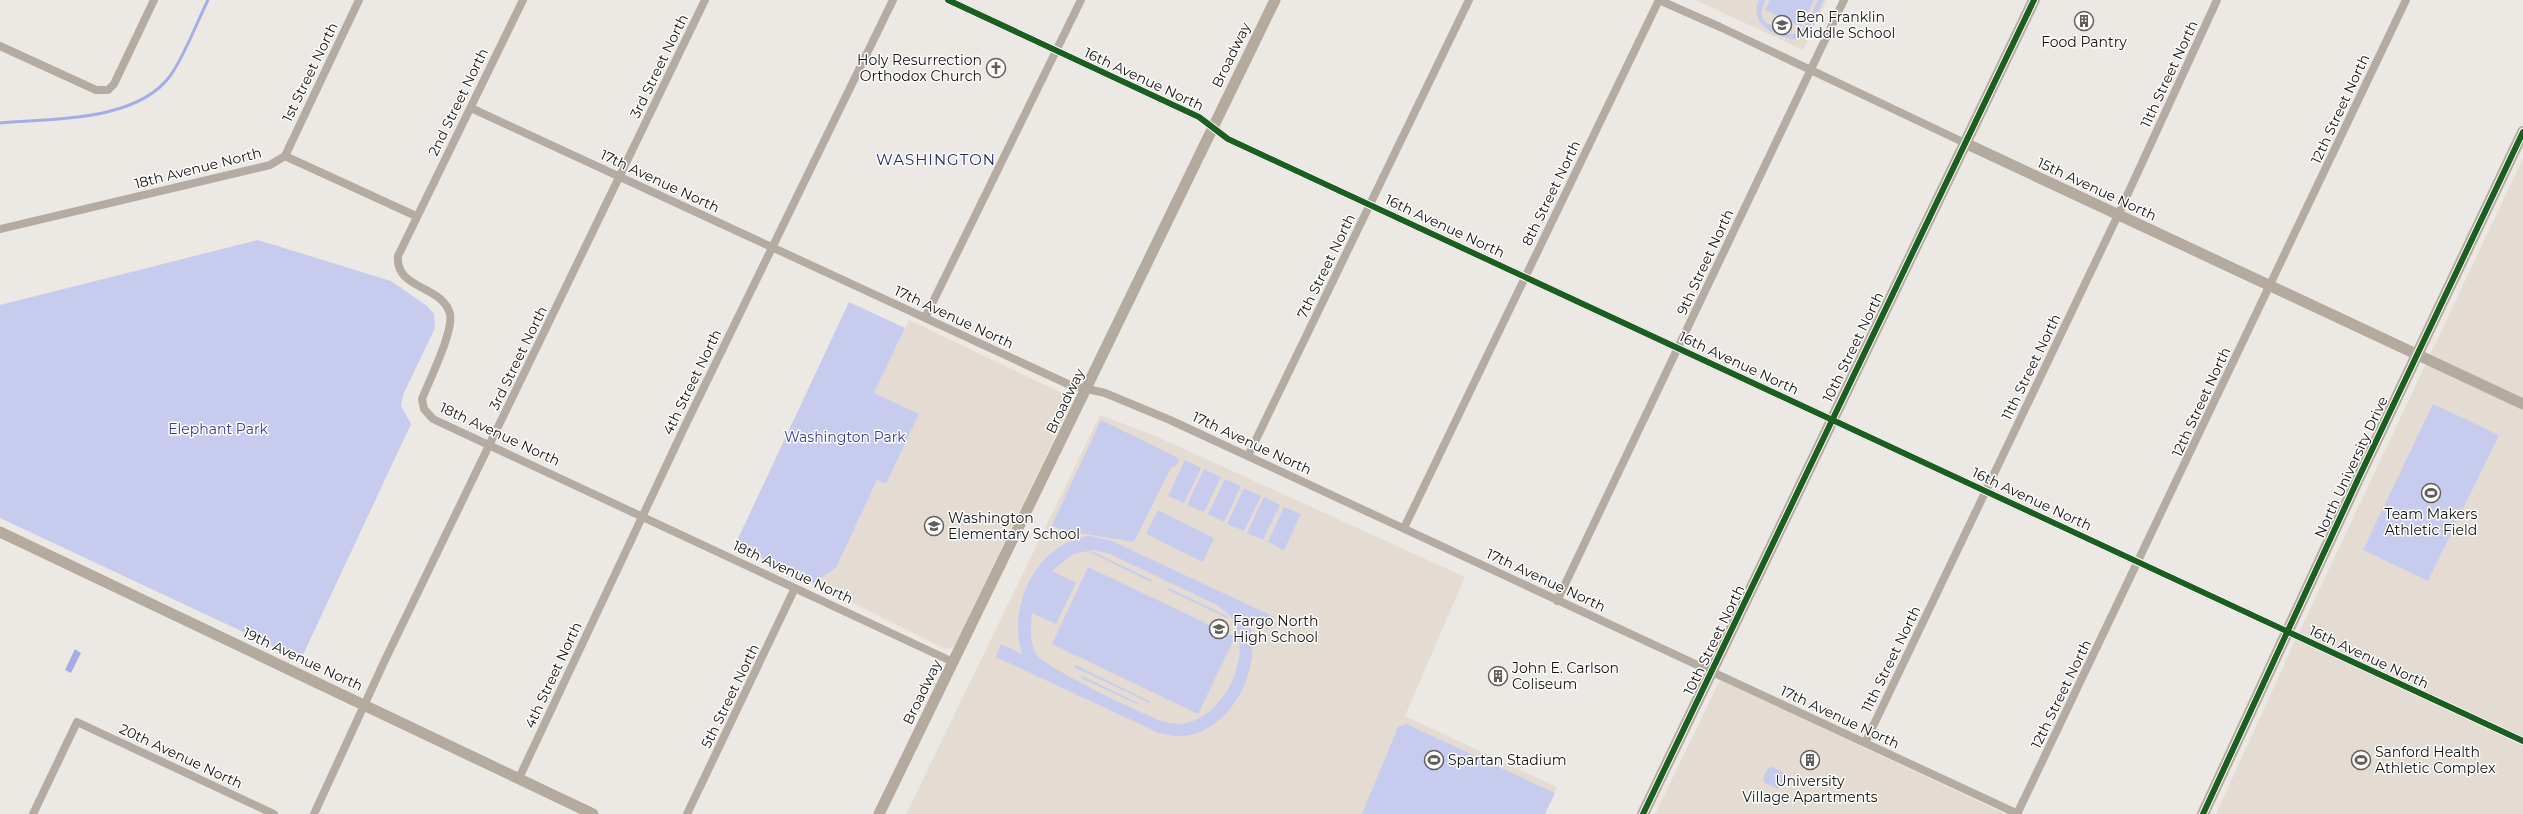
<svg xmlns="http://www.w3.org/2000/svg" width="2523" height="814" font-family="Montserrat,sans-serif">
	<rect width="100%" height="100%" fill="#ece9e4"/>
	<path fill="#e4dcd2" d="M1695 0H1827L1803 50Z
		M2523 158V814H2216L2294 643Z
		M909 320 1070 397 1071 404 955 645 948 649 943 648 813 583 836 568 877 480 886 484 918 414 874 393Z
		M1100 415 1158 437 1465 577 1405 716 1557 787 1544 814H906Z
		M1720 680 2005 814H1655Z"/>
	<path fill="#c7cbee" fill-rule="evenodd" d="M1759 0H1765L1761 13 1764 21C1801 45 1802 34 1818 0H1824L1807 34 1797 40C1776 37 1748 25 1759 0Z
		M1770 0H1814L1801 27 1765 10Z
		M258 240 391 281 427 306 434 314 435 328 403 395 401 406 411 424 301 659 0 518V305Z
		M849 302 905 328 874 393 919 414 886 484 877 480 836 568 813 583 735 545Z
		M2433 404 2499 435 2428 581 2363 550Z
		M1101 420 1176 457 1179 460 1176 466 1171 467 1134 542 1062 530 1052 525Z
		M1185 460 1201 468 1184 503 1168 496Z
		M1204 469 1221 477 1204 512 1187 505Z
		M1225 479 1241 486 1224 522 1208 514Z
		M1244 488 1261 496 1244 531 1227 524Z
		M1264 497 1280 505 1263 540 1247 533Z
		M1284 507 1301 514 1284 550 1268 542Z
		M1158 510 1214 538 1203 562 1146 534Z
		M1090 536 1112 541 1274 617 1268 629 1247 619C1265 661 1236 725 1190 735 1179 738 1170 735 1159 733L996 657 1001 644 1022 654C1007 606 1037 542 1090 536ZM1094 550 1110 554 1217 605C1224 610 1230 615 1234 622 1252 657 1225 715 1186 723 1179 725 1169 723 1162 721 1144 715 1046 668 1037 655 1029 643 1031 627 1032 613L1056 624 1076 583 1052 571 1073 554Z
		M1091 551 1152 580 1151 582 1090 552Z
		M1088 567 1235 637 1198 714 1052 644Z
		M1169 588 1227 616V618L1168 590Z
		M1075 665 1151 702 1150 703 1074 667Z
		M1082 676 1138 703 1137 704 1081 678Z
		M1406 724 1555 793 1545 814H1362L1398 727Z
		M1773 767 1786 774 1778 789 1765 783 1763 778 1768 768Z"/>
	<path fill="#a6ade5" d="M75 649 81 653 71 673 65 670Z"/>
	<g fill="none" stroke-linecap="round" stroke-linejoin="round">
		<path stroke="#a6ade5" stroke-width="3" d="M0 123C53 118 136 122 170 76 184 57 197 22 208 0"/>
		<path stroke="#b4aca2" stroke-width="8" d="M523 0 398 256C395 290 443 285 450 314 454 331 429 381 422 399L424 409 433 419 953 662
			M948 0 1199 117 1228 139 2523 741
			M1659 0 1720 27 1965 143
			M0 46 96 90H108L114 84 154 0
			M471 108 1070 385 1105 393 1170 420 2018 814
			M285 156 359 0
			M285 156 416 216
			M0 229 270 165 285 156
			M925 318 1081 0
			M1248 456 1469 0
			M1404 528 1659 0
			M1557 601 1844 0
			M1865 743 2118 215 2217 0
			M519 778 685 426 893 0
			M33 814 77 722 274 814
			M314 814 385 660 705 0
			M687 814 795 588
			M2017 814 2406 0"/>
		<path stroke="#b4aa9e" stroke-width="11" d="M1965 143 2523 404
			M0 532 593 814
			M879 814 1275 0"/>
		<path stroke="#b5ada0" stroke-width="12" d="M1643 814 2034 0
			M2203 814 2359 477 2523 132"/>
		<g stroke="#fff" stroke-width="8">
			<path id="cycleway" d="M948 0 1199 117 1228 139 2523 741
				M1643 814 2034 0
				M2203 814 2359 477 2523 132"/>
		</g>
		<use href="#cycleway" stroke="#1b5e20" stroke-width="6"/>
	</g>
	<defs>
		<g id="building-ring" transform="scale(1)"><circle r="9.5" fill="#fff" stroke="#605d5a" stroke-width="1.5"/><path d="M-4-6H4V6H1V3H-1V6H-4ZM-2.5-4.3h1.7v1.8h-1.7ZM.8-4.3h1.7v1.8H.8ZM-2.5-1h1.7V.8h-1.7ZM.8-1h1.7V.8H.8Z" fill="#605d5a"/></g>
		<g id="school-ring" transform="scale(1)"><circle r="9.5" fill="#fff" stroke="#605d5a" stroke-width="1.5"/><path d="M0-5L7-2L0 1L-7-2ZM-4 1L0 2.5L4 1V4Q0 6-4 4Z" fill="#605d5a"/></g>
		<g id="church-ring" transform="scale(1)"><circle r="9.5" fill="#fff" stroke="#605d5a" stroke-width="1.5"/><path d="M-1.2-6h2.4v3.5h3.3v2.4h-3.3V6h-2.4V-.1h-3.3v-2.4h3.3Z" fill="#605d5a"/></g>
		<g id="stadium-ring" transform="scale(1)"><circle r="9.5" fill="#fff" stroke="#605d5a" stroke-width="1.5"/><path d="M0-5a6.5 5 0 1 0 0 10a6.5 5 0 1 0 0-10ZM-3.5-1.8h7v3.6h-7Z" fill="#605d5a"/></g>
	</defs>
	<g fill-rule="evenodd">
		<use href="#building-ring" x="2084" y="21"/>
		<use href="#school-ring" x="1782" y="25"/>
		<use href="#church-ring" x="996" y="68"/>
		<use href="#stadium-ring" x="2431" y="493"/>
		<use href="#school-ring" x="934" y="526"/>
		<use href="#school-ring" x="1219" y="629"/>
		<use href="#building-ring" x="1498" y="676"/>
		<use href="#stadium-ring" x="1434" y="760"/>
		<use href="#building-ring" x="1810" y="760"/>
		<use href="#stadium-ring" x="2361" y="760"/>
	</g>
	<g text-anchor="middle" stroke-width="3" stroke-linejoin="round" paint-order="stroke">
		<g font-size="14" fill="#14120f" stroke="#fff" text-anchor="start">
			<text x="1796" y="22">Ben Franklin<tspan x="1796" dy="16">Middle School</tspan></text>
			<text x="2084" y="47" text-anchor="middle">Food Pantry</text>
			<text x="982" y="65" text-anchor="end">Holy Resurrection<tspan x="982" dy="16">Orthodox Church</tspan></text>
			<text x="2431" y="519" text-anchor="middle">Team Makers<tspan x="2431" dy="16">Athletic Field</tspan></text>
			<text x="948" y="523">Washington<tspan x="948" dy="16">Elementary School</tspan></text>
			<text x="1233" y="626">Fargo North<tspan x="1233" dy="16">High School</tspan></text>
			<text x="1512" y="673">John E. Carlson<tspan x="1512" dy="16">Coliseum</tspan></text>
			<text x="2375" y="757">Sanford Health<tspan x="2375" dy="16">Athletic Complex</tspan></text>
			<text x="1448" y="765">Spartan Stadium</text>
			<text x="1810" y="786" text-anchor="middle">University<tspan x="1810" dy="16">Village Apartments</tspan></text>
		</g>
		<g font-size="14" fill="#14120f" stroke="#fff">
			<text transform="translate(1231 55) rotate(-64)" y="5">Broadway</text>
			<text transform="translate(659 66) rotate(-64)" y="5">3rd Street North</text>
			<text transform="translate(310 72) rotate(-64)" y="5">1st Street North</text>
			<text transform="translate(2169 74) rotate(-65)" y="5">11th Street North</text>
			<text transform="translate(1144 79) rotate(25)" y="5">16th Avenue North</text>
			<text transform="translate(458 102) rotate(-64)" y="5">2nd Street North</text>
			<text transform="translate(2340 109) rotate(-65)" y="5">12th Street North</text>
			<text transform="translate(198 168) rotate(-14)" y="5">18th Avenue North</text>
			<text transform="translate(660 181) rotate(25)" y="5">17th Avenue North</text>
			<text transform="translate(2097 189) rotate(25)" y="5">15th Avenue North</text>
			<text transform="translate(1551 193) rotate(-64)" y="5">8th Street North</text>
			<text transform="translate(1445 226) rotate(25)" y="5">16th Avenue North</text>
			<text transform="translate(1705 262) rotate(-65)" y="5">9th Street North</text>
			<text transform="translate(1326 266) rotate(-64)" y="5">7th Street North</text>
			<text transform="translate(954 317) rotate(25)" y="5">17th Avenue North</text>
			<text transform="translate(1853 347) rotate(-64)" y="5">10th Street North</text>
			<text transform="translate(518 358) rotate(-64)" y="5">3rd Street North</text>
			<text transform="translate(1739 363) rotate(25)" y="5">16th Avenue North</text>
			<text transform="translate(2031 367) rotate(-64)" y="5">11th Street North</text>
			<text transform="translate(692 382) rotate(-64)" y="5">4th Street North</text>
			<text transform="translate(1065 401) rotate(-64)" y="5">Broadway</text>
			<text transform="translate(2201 402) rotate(-65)" y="5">12th Street North</text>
			<text transform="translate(500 434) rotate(25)" y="5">18th Avenue North</text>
			<text transform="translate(1252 443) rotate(25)" y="5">17th Avenue North</text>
			<text transform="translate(2351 467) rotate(-65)" y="5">North University Drive</text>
			<text transform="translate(2032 499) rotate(25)" y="5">16th Avenue North</text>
			<text transform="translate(793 572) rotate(25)" y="5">18th Avenue North</text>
			<text transform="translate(1546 580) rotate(25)" y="5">17th Avenue North</text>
			<text transform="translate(1714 640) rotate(-64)" y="5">10th Street North</text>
			<text transform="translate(2369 657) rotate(25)" y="5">16th Avenue North</text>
			<text transform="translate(303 659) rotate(25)" y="5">19th Avenue North</text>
			<text transform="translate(1891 659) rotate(-64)" y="5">11th Street North</text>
			<text transform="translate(553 675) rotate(-65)" y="5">4th Street North</text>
			<text transform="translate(922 692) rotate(-64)" y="5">Broadway</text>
			<text transform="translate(2061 694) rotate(-64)" y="5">12th Street North</text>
			<text transform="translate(730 696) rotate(-64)" y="5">5th Street North</text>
			<text transform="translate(1840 717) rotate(25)" y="5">17th Avenue North</text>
			<text transform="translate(181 756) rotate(25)" y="5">20th Avenue North</text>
		</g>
		<g font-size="14" fill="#393999" stroke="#fff">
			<text x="218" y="434">Elephant Park</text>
			<text x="845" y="442">Washington Park</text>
		</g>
		<g font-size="15" letter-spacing="1" fill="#282b65" stroke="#fff">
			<text x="936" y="165">WASHINGTON</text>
		</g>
	</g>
</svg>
